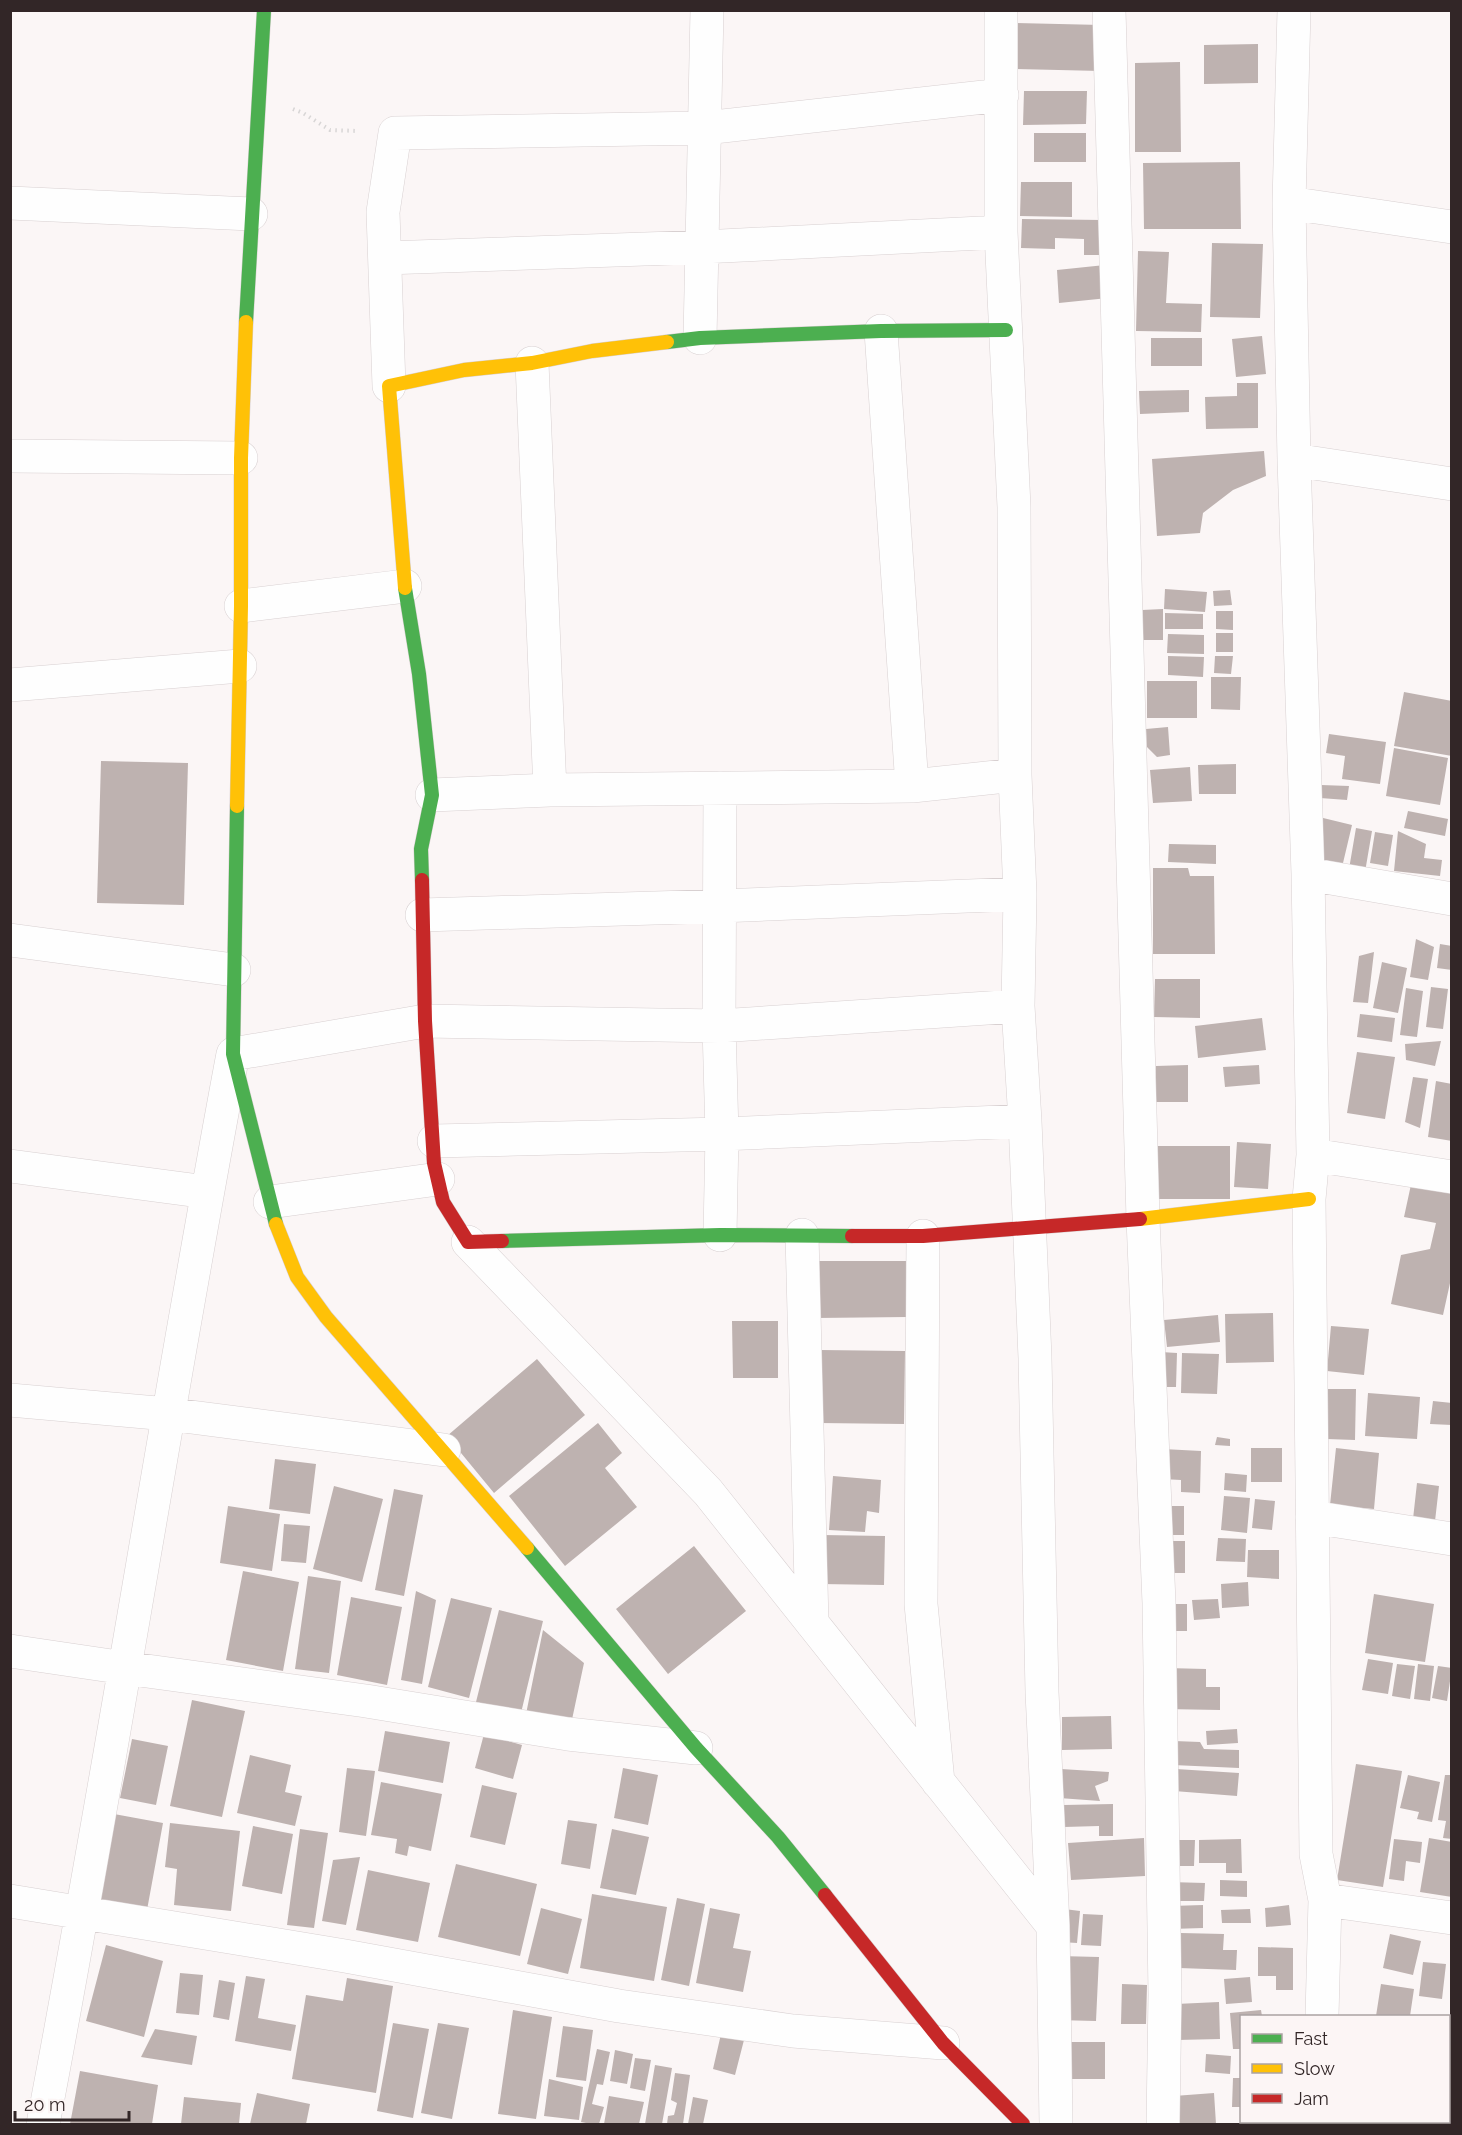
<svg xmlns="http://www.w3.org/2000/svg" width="1462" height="2135" font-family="Raleway,sans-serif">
	<rect width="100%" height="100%" fill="#fbf6f6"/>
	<path fill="#beb2b0" d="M1014 23 1102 25 1101 71 1013 69Z
		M1258 44V83L1204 84V45Z
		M1180 62 1181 152H1135V63Z
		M1024 91H1087L1086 124 1023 125Z
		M1034 133H1086V162H1034Z
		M1240 162 1241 229H1144L1143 163Z
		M1021 182H1072V217L1020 216Z
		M1022 219 1102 220V255H1084V239L1055 238V249L1021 248Z
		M1212 243 1263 244 1260 318 1210 317Z
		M1138 251 1169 252 1166 303 1202 304 1201 332 1136 331Z
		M1105 265 1108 298 1059 303 1057 270Z
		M1262 336 1266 374 1236 377 1232 339Z
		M1151 338H1202V366H1151Z
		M1237 383H1258V428L1206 429 1205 397 1237 396Z
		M1189 390V412L1140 414 1139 391Z
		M1264 451 1266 476 1233 490 1203 513 1200 533 1157 536 1152 459Z
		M1165 589 1207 592 1205 612 1164 609Z
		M1230 590 1232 605 1214 606 1213 591Z
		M1163 609V640H1142V610Z
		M1216 611H1233V630L1216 629Z
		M1165 613 1203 614V629H1165Z
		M1216 633H1233V652H1216Z
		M1168 634 1204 635V654L1167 653Z
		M1168 656 1204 657 1203 677 1168 675Z
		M1215 656H1233L1231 674 1214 673Z
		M1211 677H1241L1240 710 1211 709Z
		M1147 681H1197V718H1147Z
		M1404 692 1452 701V756L1394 746Z
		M1168 727 1170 755 1157 757 1147 747 1146 729Z
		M1329 734 1386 742 1380 784 1342 779 1345 756 1326 753Z
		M1394 748 1448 758 1440 805 1386 796Z
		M101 761 188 763 184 905 97 903Z
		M1236 764V794H1199L1198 765Z
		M1190 767 1192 801 1153 803 1150 770Z
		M1321 785 1349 786 1347 800 1320 798Z
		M1408 811 1448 819 1445 836 1404 828Z
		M1319 817 1352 825 1343 863 1322 865Z
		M1356 828 1372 831 1365 872 1349 869Z
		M1398 831 1426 844 1424 858 1442 860 1440 876 1394 871Z
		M1375 832 1393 835 1388 866 1370 863Z
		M1169 844 1216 845V864L1168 862Z
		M1153 868H1188L1190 876H1214L1215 954H1153Z
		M1416 939 1434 947 1428 980 1410 977Z
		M1440 944 1452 946V970L1437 968Z
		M1374 952 1368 1003 1353 1002 1359 956Z
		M1382 962 1407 968 1398 1013 1373 1008Z
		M1155 979H1200V1018L1154 1017Z
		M1431 987 1448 989 1443 1029 1426 1027Z
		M1406 988 1423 991 1417 1037 1400 1035Z
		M1360 1014 1395 1018 1392 1042 1357 1037Z
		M1262 1018 1266 1050 1198 1058 1195 1026Z
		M1441 1041 1435 1066 1406 1060 1405 1044Z
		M1357 1052 1395 1057 1385 1119 1347 1113Z
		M1188 1065V1102H1156V1066Z
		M1259 1065 1260 1084 1225 1087 1223 1067Z
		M1413 1077 1428 1079 1420 1128 1405 1122Z
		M1436 1081 1452 1084V1141L1428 1137Z
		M1237 1142 1271 1144 1268 1189 1234 1187Z
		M1154 1146H1230V1199H1153Z
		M1412 1180 1452 1188V1274L1443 1315 1391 1304 1401 1255 1430 1249 1436 1223 1404 1217Z
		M816 1261H907V1317L816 1318Z
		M1273 1313 1274 1362 1226 1363 1225 1314Z
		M1218 1315 1220 1342 1167 1347 1164 1320Z
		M732 1321H778V1378H733Z
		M1331 1326 1369 1329 1364 1375 1327 1371Z
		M820 1350 905 1351 904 1424 819 1423Z
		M1161 1352 1177 1353 1176 1387H1160Z
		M1182 1353 1219 1354 1217 1394 1181 1393Z
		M537 1359 585 1415 494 1493 447 1436Z
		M1328 1389H1356L1355 1440 1327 1439Z
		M1368 1393 1420 1397 1417 1439 1365 1436Z
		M1433 1401 1452 1403V1425L1430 1424Z
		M598 1423 622 1453 605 1468 637 1507 565 1566 509 1496Z
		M1217 1437 1230 1439V1446L1215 1445Z
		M1251 1448H1282V1482H1251Z
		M1336 1448 1379 1453 1374 1509 1330 1505Z
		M1163 1449 1201 1451 1200 1493 1181 1492V1480L1162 1479Z
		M275 1459 316 1464 310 1514 269 1509Z
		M1225 1473 1247 1475 1246 1492 1224 1490Z
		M833 1476 881 1480 879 1513 867 1511 865 1532 829 1530Z
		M1417 1483 1439 1486 1434 1530 1412 1528Z
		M334 1486 383 1499 362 1582 313 1569Z
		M394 1489 423 1495 404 1596 375 1590Z
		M1224 1496 1250 1498 1247 1533 1221 1530Z
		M1255 1499 1275 1501 1272 1530 1252 1528Z
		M228 1506 280 1514 272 1571 220 1563Z
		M1167 1506H1184V1535H1166Z
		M284 1524 310 1526 306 1563 281 1561Z
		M822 1535 885 1536 884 1585 821 1584Z
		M1218 1538 1246 1539 1245 1562 1216 1561Z
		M1164 1541H1185V1573H1165Z
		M694 1546 746 1611 668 1674 616 1609Z
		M1248 1550H1279V1579L1247 1577Z
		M243 1571 299 1582 283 1671 226 1660Z
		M308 1576 341 1581 329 1673 295 1669Z
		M1248 1582 1249 1606 1222 1608 1221 1584Z
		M416 1591 436 1600 422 1684 401 1680Z
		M1374 1594 1434 1604 1425 1662 1365 1653Z
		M351 1597 402 1607 387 1685 337 1675Z
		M451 1598 492 1608 469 1698 428 1687Z
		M1218 1599 1220 1618 1194 1620 1192 1600Z
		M1163 1604H1187V1631H1163Z
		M499 1610 543 1621 521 1713 476 1702Z
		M543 1630 584 1663 570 1729 525 1719Z
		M1368 1659 1393 1663 1388 1694 1362 1690Z
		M1397 1664 1415 1666 1410 1699 1392 1696Z
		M1418 1664 1434 1666 1430 1701 1414 1699Z
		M1438 1666 1452 1668 1447 1701 1432 1698Z
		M1166 1668 1206 1669V1687H1220V1710L1165 1709Z
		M192 1700 245 1711 222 1817 170 1806Z
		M1111 1716 1112 1749 1062 1750V1717Z
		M1237 1729 1238 1743 1207 1745 1206 1731Z
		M385 1731 450 1742 443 1783 378 1771Z
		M484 1734 522 1745 513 1779 475 1768Z
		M132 1739 168 1746 156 1805 120 1798Z
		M1174 1741 1200 1742 1204 1749 1239 1750V1768L1173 1765Z
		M250 1755 291 1765 285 1792 302 1796 295 1826 237 1813Z
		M1356 1764 1402 1771 1383 1887 1337 1880Z
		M347 1768 375 1771 366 1836 339 1832Z
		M623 1768 658 1775 648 1825 614 1818Z
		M1061 1769 1109 1772 1108 1781 1095 1786 1100 1801 1059 1798Z
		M1176 1769 1239 1773 1237 1796 1174 1791Z
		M1408 1775 1440 1782 1432 1822 1417 1819 1419 1812 1400 1808Z
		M1445 1775H1452V1839L1443 1838 1446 1821 1438 1820Z
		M381 1782 442 1794 431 1851 409 1846 407 1856 395 1853 397 1839 371 1835Z
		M482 1785 517 1793 505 1845 470 1837Z
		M1113 1804V1836H1099V1826L1064 1827V1805Z
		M114 1814 163 1823 147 1910 99 1902Z
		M568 1820 597 1824 590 1869 561 1864Z
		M170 1823 240 1831 231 1911 174 1905 177 1869 165 1867Z
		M253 1826 293 1834 282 1894 242 1886Z
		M300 1829 328 1833 314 1928 287 1925Z
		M612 1829 649 1837 636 1895 600 1888Z
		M1144 1838 1145 1876 1071 1880 1068 1843Z
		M1429 1838 1452 1842V1897L1420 1892Z
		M1241 1839 1242 1873H1226V1863H1199V1840Z
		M1394 1839 1422 1842 1420 1863 1406 1861 1404 1881 1389 1879Z
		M1170 1840H1195L1194 1866H1170Z
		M360 1857 346 1925 322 1921 333 1860Z
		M456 1864 537 1884 520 1956 438 1937Z
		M368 1870 430 1883 418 1942 356 1930Z
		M1220 1880 1247 1881V1897L1220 1896Z
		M1169 1882 1205 1883 1204 1901H1169Z
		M592 1894 667 1907 654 1981 580 1968Z
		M677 1898 705 1904 689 1986 661 1980Z
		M1203 1905V1928L1171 1929V1906Z
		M1289 1905 1291 1925 1266 1927 1265 1908Z
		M541 1908 582 1919 568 1974 527 1964Z
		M710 1908 740 1914 733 1948 751 1951 743 1992 696 1983Z
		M1064 1909 1080 1911 1077 1943 1061 1942Z
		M1250 1909 1251 1923H1222L1221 1910Z
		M1083 1914 1103 1915 1101 1946 1081 1945Z
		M1181 1933 1224 1934 1223 1950H1237L1236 1970 1179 1968Z
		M1390 1934 1421 1941 1413 1975 1383 1968Z
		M106 1945 163 1961 144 2037 86 2021Z
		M1258 1947 1293 1948V1990H1276V1976H1258Z
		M1059 1956 1099 1957 1096 2021 1056 2020Z
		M1423 1962 1446 1964 1442 1999 1419 1996Z
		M180 1973 203 1975 199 2015 176 2013Z
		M246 1976 265 1979 258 2018 296 2025 291 2051 235 2041Z
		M1250 1977 1252 2002 1226 2004 1224 1979Z
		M347 1978 393 1986 376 2093 292 2079 306 1995 343 2001Z
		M219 1980 235 1983 229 2020 213 2017Z
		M1122 1984 1147 1985 1146 2024H1121Z
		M1381 1984 1414 1989 1410 2016H1376Z
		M1219 2002 1220 2039 1177 2040 1176 2004Z
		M513 2010 552 2017 536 2119 498 2114Z
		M1261 2010 1262 2016H1242V2049H1233L1230 2013Z
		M393 2023 429 2029 413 2118 377 2111Z
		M438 2023 469 2028 452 2119 421 2113Z
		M563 2026 593 2030 586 2081 556 2077Z
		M155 2029 197 2036 192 2065 141 2057Z
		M721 2034 744 2040 735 2075 713 2069Z
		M1063 2042H1105V2079H1063Z
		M597 2049 610 2052 603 2085 597 2084 592 2104 604 2107 599 2124H591L581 2122Z
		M615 2050 633 2054 627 2084 610 2081Z
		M1206 2054 1231 2056 1230 2074 1205 2072Z
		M635 2058 651 2060 645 2091 630 2088Z
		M655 2065 672 2068 662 2124H645Z
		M80 2071 158 2085 152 2124H70Z
		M675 2073 690 2075 683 2124H667L668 2116 674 2115 677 2103 671 2100Z
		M1233 2078H1242V2107H1232Z
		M549 2079 583 2087 579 2120 544 2116Z
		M257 2093 310 2104 306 2124H250Z
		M1214 2093 1216 2124H1176L1174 2096Z
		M609 2096 644 2102 639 2124H604Z
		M184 2097 241 2103 239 2124H181Z
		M693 2097 708 2100 703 2124H688Z"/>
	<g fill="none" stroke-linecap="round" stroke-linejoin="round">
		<g stroke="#d8d0d1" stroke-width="34">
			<path id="street" d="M1001 10V232L1014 507 1015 775 1020 894 1018 1006 1025 1121 1035 1358 1042 1692 1053 1926 1056 2124
				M1109 10 1143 1219 1159 1603 1165 1994 1163 2124
				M1294 10 1289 203 1294 460 1308 874 1313 1155 1309 1199 1316 1854 1325 1900 1322 2016
				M10 203 251 214
				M1289 203 1452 227
				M385 258 702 247 1001 232
				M881 331 912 786
				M700 338 707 10
				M532 363 550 790
				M389 386 383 212 395 133 705 128 1002 95
				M10 456 241 458
				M1294 460 1452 484
				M241 606 405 586
				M10 685 240 666
				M720 788 719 1026 722 1134 720 1235
				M432 795 550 790 912 786 1015 775
				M1308 874 1452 899
				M422 915 720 906 1020 894
				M10 940 234 970
				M434 1141 722 1134 1025 1121
				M1313 1155 1452 1177
				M10 1166 207 1192
				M270 1202 438 1179
				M802 1235 812 1623
				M923 1236 921 1604 938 1782
				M468 1242 708 1492 1053 1926
				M10 1400 168 1414 444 1450
				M1312 1517 1452 1539
				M10 1651 125 1668 366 1701 568 1734 696 1748
				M1325 1900 1452 1918
				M10 1901 345 1956 619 2006 793 2031 943 2043
				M43 2124C111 1769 166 1410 233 1054L425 1021 719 1026 1018 1006
				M1319 2124V2122"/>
		</g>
		<g stroke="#d8d0d1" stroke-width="15">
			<path id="fast" d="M246 322 264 10
				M667 342 700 338 881 331 1006 330
				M405 588 419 674 432 795 421 849 422 880
				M237 806 233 1054 276 1224
				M502 1241 720 1235 852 1236
				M527 1548 696 1748 778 1837 825 1895"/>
		</g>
		<g stroke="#d8d0d1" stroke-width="15">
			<path id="slow" d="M405 588 389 386 464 370 532 363 592 351 667 342
				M237 806 241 606V458L246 322
				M1140 1219 1309 1199
				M276 1224 297 1277 326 1317 527 1548"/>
		</g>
		<g stroke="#d8d0d1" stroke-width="15">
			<path id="jam" d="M422 880 425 1021 434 1163 443 1202 468 1242 502 1241
				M852 1236H923L1140 1219
				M825 1895 943 2043 1023 2124"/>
		</g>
		<path stroke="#d8d6d6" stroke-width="4" stroke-dasharray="1.5 4.5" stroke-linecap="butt" d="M293 109 303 113 330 130 358 131"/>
		<use href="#street" stroke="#fefefe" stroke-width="33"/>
		<use href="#fast" stroke="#4caf50" stroke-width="14"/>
		<use href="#slow" stroke="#ffc107" stroke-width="14"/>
		<use href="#jam" stroke="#c62828" stroke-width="14"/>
	</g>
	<rect width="1462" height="2135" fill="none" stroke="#322627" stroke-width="24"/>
	<rect x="1240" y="2015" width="210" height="108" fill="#fcf5f5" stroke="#aba2a3" stroke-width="1.5"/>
	<rect x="1252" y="2034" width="30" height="9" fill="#4caf50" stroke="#aba2a3" stroke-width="1.5"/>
	<text x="1294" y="2045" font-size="18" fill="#322627">Fast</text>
	<rect x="1252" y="2064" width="30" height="9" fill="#ffc107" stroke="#aba2a3" stroke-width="1.5"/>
	<text x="1294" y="2075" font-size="18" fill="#322627">Slow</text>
	<rect x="1252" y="2094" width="30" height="9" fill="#c62828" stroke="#aba2a3" stroke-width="1.5"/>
	<text x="1294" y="2105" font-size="18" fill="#322627">Jam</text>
	<path d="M15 2111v9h114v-9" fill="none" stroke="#322627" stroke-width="3"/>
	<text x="24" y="2111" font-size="18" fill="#322627" stroke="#fcf5f5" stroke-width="4.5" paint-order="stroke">20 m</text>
</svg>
